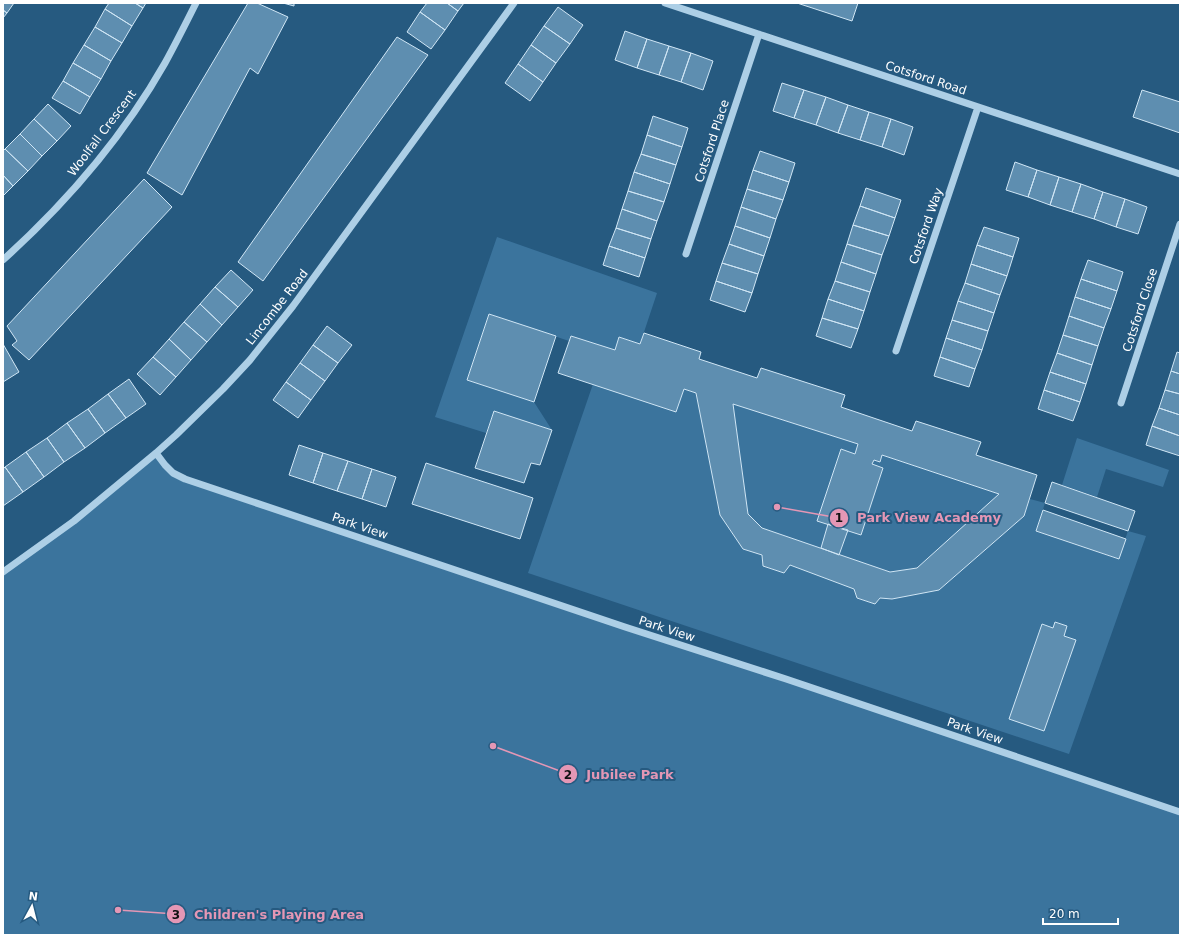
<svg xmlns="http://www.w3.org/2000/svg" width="1183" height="938" font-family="'DejaVu Sans',sans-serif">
	<rect width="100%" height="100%" fill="#265a80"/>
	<path fill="#3b749d" d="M497 237 657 293 640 344 619 337 615 350 571 336 569 341 489 314 467 380 534 402 552 430 494 411 486 433 435 417Z
		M593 384 676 412 684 389 696 393 720 515 743 549 762 555 763 566 784 573 790 565 854 589 857 598 875 604 880 598 892 599 939 590 1024 516 1030 499 1045 503 1036 531 1118 559 1128 531 1146 536 1069 754 528 573Z
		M733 404 858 444 855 454 841 449 818 521 861 535 883 468 872 464 874 460 880 462 882 455 999 494 917 568 890 572 762 528 748 514Z
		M1077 438 1169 470 1163 487 1106 469 1097 497 1062 485Z
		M156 453 173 473 1180 812V933L1179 935H3V572Z"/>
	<path fill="#5e8eb0" stroke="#d0e6f5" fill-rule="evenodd" d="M3 3H14L7 13 3 10Z
		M109 3H135L143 8 132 26 105 9Z
		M135 3H146L143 8Z
		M248 3H257L288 17 258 74 250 68 182 195 147 173Z
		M283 3H294V6Z
		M427 3H447L458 11 445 30 420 12Z
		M447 3H464L458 11Z
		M797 3H858L852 21Z
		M558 7 583 25 570 44 544 26Z
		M105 9 132 26 122 43 95 27Z
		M3 10 7 13 3 18Z
		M420 12 445 30 431 49 407 32Z
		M544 26 570 44 556 63 531 45Z
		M95 27 122 43 111 61 84 45Z
		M625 31 647 39 637 68 615 60Z
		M397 37 428 55 263 281 238 262Z
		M647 39 669 46 659 75 637 68Z
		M84 45 111 61 101 79 73 63Z
		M531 45 556 63 543 82 518 64Z
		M669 46 691 53 681 82 659 75Z
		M691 53 713 61 703 90 681 82Z
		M73 63 101 79 90 97 63 81Z
		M518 64 543 82 530 101 505 83Z
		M63 81 90 97 80 114 52 98Z
		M782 83 804 90 794 118 773 111Z
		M804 90 826 97 816 125 794 118Z
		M1142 90 1180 102V133L1133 117Z
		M826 97 848 105 838 133 816 125Z
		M48 104 71 126 57 141 34 119Z
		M848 105 869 112 860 140 838 133Z
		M869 112 891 119 882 147 860 140Z
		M653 116 688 128 682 147 647 135Z
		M34 119 57 141 42 156 20 134Z
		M891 119 913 127 904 155 882 147Z
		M20 134 42 156 28 171 5 149Z
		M647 135 682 147 676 165 641 154Z
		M5 149 28 171 13 186 3 175V151Z
		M760 151 795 163 789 182 753 170Z
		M641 154 676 165 670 184 634 172Z
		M1015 162 1037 170 1028 197 1006 190Z
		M753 170 789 182 783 200 747 189Z
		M1037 170 1059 177 1050 205 1028 197Z
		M634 172 670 184 664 202 628 191Z
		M3 175 13 186 3 196Z
		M1059 177 1081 184 1072 212 1050 205Z
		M144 179 172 207 29 360 12 345 17 341 7 326Z
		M1081 184 1103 192 1094 219 1072 212Z
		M866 188 901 200 895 218 860 206Z
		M747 189 783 200 776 219 741 207Z
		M628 191 664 202 657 221 622 209Z
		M1103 192 1125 199 1116 227 1094 219Z
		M1125 199 1147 207 1138 234 1116 227Z
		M860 206 895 218 889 236 853 225Z
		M741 207 776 219 770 238 735 226Z
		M622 209 657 221 651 239 616 228Z
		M853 225 889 236 882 255 847 244Z
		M735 226 770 238 764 256 729 244Z
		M984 227 1019 238 1013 257 977 245Z
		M616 228 651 239 645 258 609 246Z
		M729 244 764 256 758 274 722 263Z
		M847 244 882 255 876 274 841 262Z
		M977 245 1013 257 1007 276 971 264Z
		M609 246 645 258 639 277 603 265Z
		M1088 260 1123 272 1117 291 1081 279Z
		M841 262 876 274 870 292 835 281Z
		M722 263 758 274 752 293 716 281Z
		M971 264 1007 276 1000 295 965 283Z
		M231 270 253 290 238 307 215 287Z
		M1081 279 1117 291 1111 309 1075 297Z
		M716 281 752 293 745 312 710 300Z
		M835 281 870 292 864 311 828 299Z
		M965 283 1000 295 994 313 958 301Z
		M215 287 238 307 222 325 200 304Z
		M1075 297 1111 309 1104 328 1069 316Z
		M828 299 864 311 858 329 822 318Z
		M958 301 994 313 988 331 952 320Z
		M200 304 222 325 207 342 184 322Z
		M489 314 556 336 534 402 467 380Z
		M1069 316 1104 328 1098 346 1063 335Z
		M822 318 858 329 851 348 816 336Z
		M952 320 988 331 982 350 946 338Z
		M184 322 207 342 191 360 169 339Z
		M327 326 352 345 338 363 313 345Z
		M644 333 701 352 699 359 757 378 761 368 845 395 841 407 912 431 916 421 981 442 976 455 1037 475 1024 516 939 590 892 599 880 598 875 604 857 598 854 589 790 565 784 573 763 566 762 555 743 549 720 515 696 393 684 389 676 412 558 373 571 336 615 350 619 337 640 344ZM733 404 858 444 855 454 841 449 817 521 861 535 883 468 872 464 874 460 880 462 882 455 999 494 917 568 890 572 762 528 748 514Z
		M1063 335 1098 346 1092 365 1057 353Z
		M946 338 982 350 975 369 940 357Z
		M169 339 191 360 176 377 153 357Z
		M3 344 19 372 3 382Z
		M313 345 338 363 325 381 300 363Z
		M1177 352 1180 353V374L1171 371Z
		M1057 353 1092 365 1086 384 1050 372Z
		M153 357 176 377 160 395 137 374Z
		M940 357 975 369 969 387 934 376Z
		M300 363 325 381 311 400 286 382Z
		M1171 371 1180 374V394L1165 390Z
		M1050 372 1086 384 1080 402 1044 390Z
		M129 379 146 404 126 418 108 394Z
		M286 382 311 400 298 418 273 400Z
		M1044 390 1080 402 1073 421 1038 409Z
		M1165 390 1180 394V415L1159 408Z
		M108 394 126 418 105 433 88 409Z
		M1159 408 1180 415V436L1152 426Z
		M88 409 105 433 85 448 67 423Z
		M494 411 552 430 540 465 531 463 524 483 475 468Z
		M67 423 85 448 64 462 47 438Z
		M1152 426 1180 436V456L1146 445Z
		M47 438 64 462 44 477 26 452Z
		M299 445 323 453 313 483 289 475Z
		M26 452 44 477 23 492 5 467Z
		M323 453 348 461 337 491 313 483Z
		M348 461 372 469 362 499 337 491Z
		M426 463 533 498 520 539 412 504Z
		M5 467 23 492 3 506V469Z
		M372 469 396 477 386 507 362 499Z
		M1052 482 1135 511 1128 531 1045 503Z
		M1043 510 1126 539 1119 559 1036 531Z
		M828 524 848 530 839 555 821 548Z
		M1055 622 1067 626 1064 636 1076 640 1044 731 1009 719 1042 624 1053 628Z"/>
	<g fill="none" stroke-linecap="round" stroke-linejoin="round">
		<path stroke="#adcfe6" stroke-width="7" d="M665 3 1180 174
			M686 254 759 34
			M3 260C66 203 123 137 165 63 176 43 186 23 196 3
			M896 351 978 107
			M1121 403 1180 224
			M156 453 165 465 173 473 185 479 625 627 786 679 1180 812
			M3 572 74 521 156 453 176 435 223 389 250 360 293 306 514 3"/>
	</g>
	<g text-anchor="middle" stroke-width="4" stroke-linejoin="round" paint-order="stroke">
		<g font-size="12" fill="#fff" stroke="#265a80">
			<text transform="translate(926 78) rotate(18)" y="4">Cotsford Road</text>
			<text transform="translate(102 133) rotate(-53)" y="4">Woolfall Crescent</text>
			<text transform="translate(712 141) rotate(-72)" y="4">Cotsford Place</text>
			<text transform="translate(926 226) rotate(-71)" y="4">Cotsford Way</text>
			<text transform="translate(277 307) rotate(-52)" y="4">Lincombe Road</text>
			<text transform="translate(1140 310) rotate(-72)" y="4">Cotsford Close</text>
			<text transform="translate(360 526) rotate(19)" y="4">Park View</text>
			<text transform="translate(667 629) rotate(18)" y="4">Park View</text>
			<text transform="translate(975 731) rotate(19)" y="4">Park View</text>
		</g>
	</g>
	<path fill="none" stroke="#e497b5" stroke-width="1.5" d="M777 507L839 518M493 746L568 774M118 910L176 914"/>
	<g fill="#e497b5" stroke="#265a80" stroke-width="1.5">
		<circle cx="777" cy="507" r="4"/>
		<circle cx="493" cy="746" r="4"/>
		<circle cx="118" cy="910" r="4"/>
		<circle cx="839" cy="518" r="10"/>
		<circle cx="568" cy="774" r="10"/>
		<circle cx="176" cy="914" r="10"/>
	</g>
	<g font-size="12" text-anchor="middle" font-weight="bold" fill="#111">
		<text x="839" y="522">1</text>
		<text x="568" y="779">2</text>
		<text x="176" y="919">3</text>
	</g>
	<g font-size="13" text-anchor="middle" font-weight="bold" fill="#e497b5" stroke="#265a80" stroke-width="4" stroke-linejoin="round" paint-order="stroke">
		<text x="929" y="522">Park View Academy</text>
		<text x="630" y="779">Jubilee Park</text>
		<text x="279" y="919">Children's Playing Area</text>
	</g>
	<rect width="1183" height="938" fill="none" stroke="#ffffff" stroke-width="8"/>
	<g transform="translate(32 906) rotate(7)" stroke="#265a80" stroke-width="3" paint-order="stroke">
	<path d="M0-3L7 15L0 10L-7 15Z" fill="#ffffff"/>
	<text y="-6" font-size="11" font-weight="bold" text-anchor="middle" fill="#ffffff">N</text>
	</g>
	<path d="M1043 918v6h75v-6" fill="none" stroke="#ffffff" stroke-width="2"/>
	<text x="1049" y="918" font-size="12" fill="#ffffff" stroke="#265a80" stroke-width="3" paint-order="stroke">20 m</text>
</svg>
